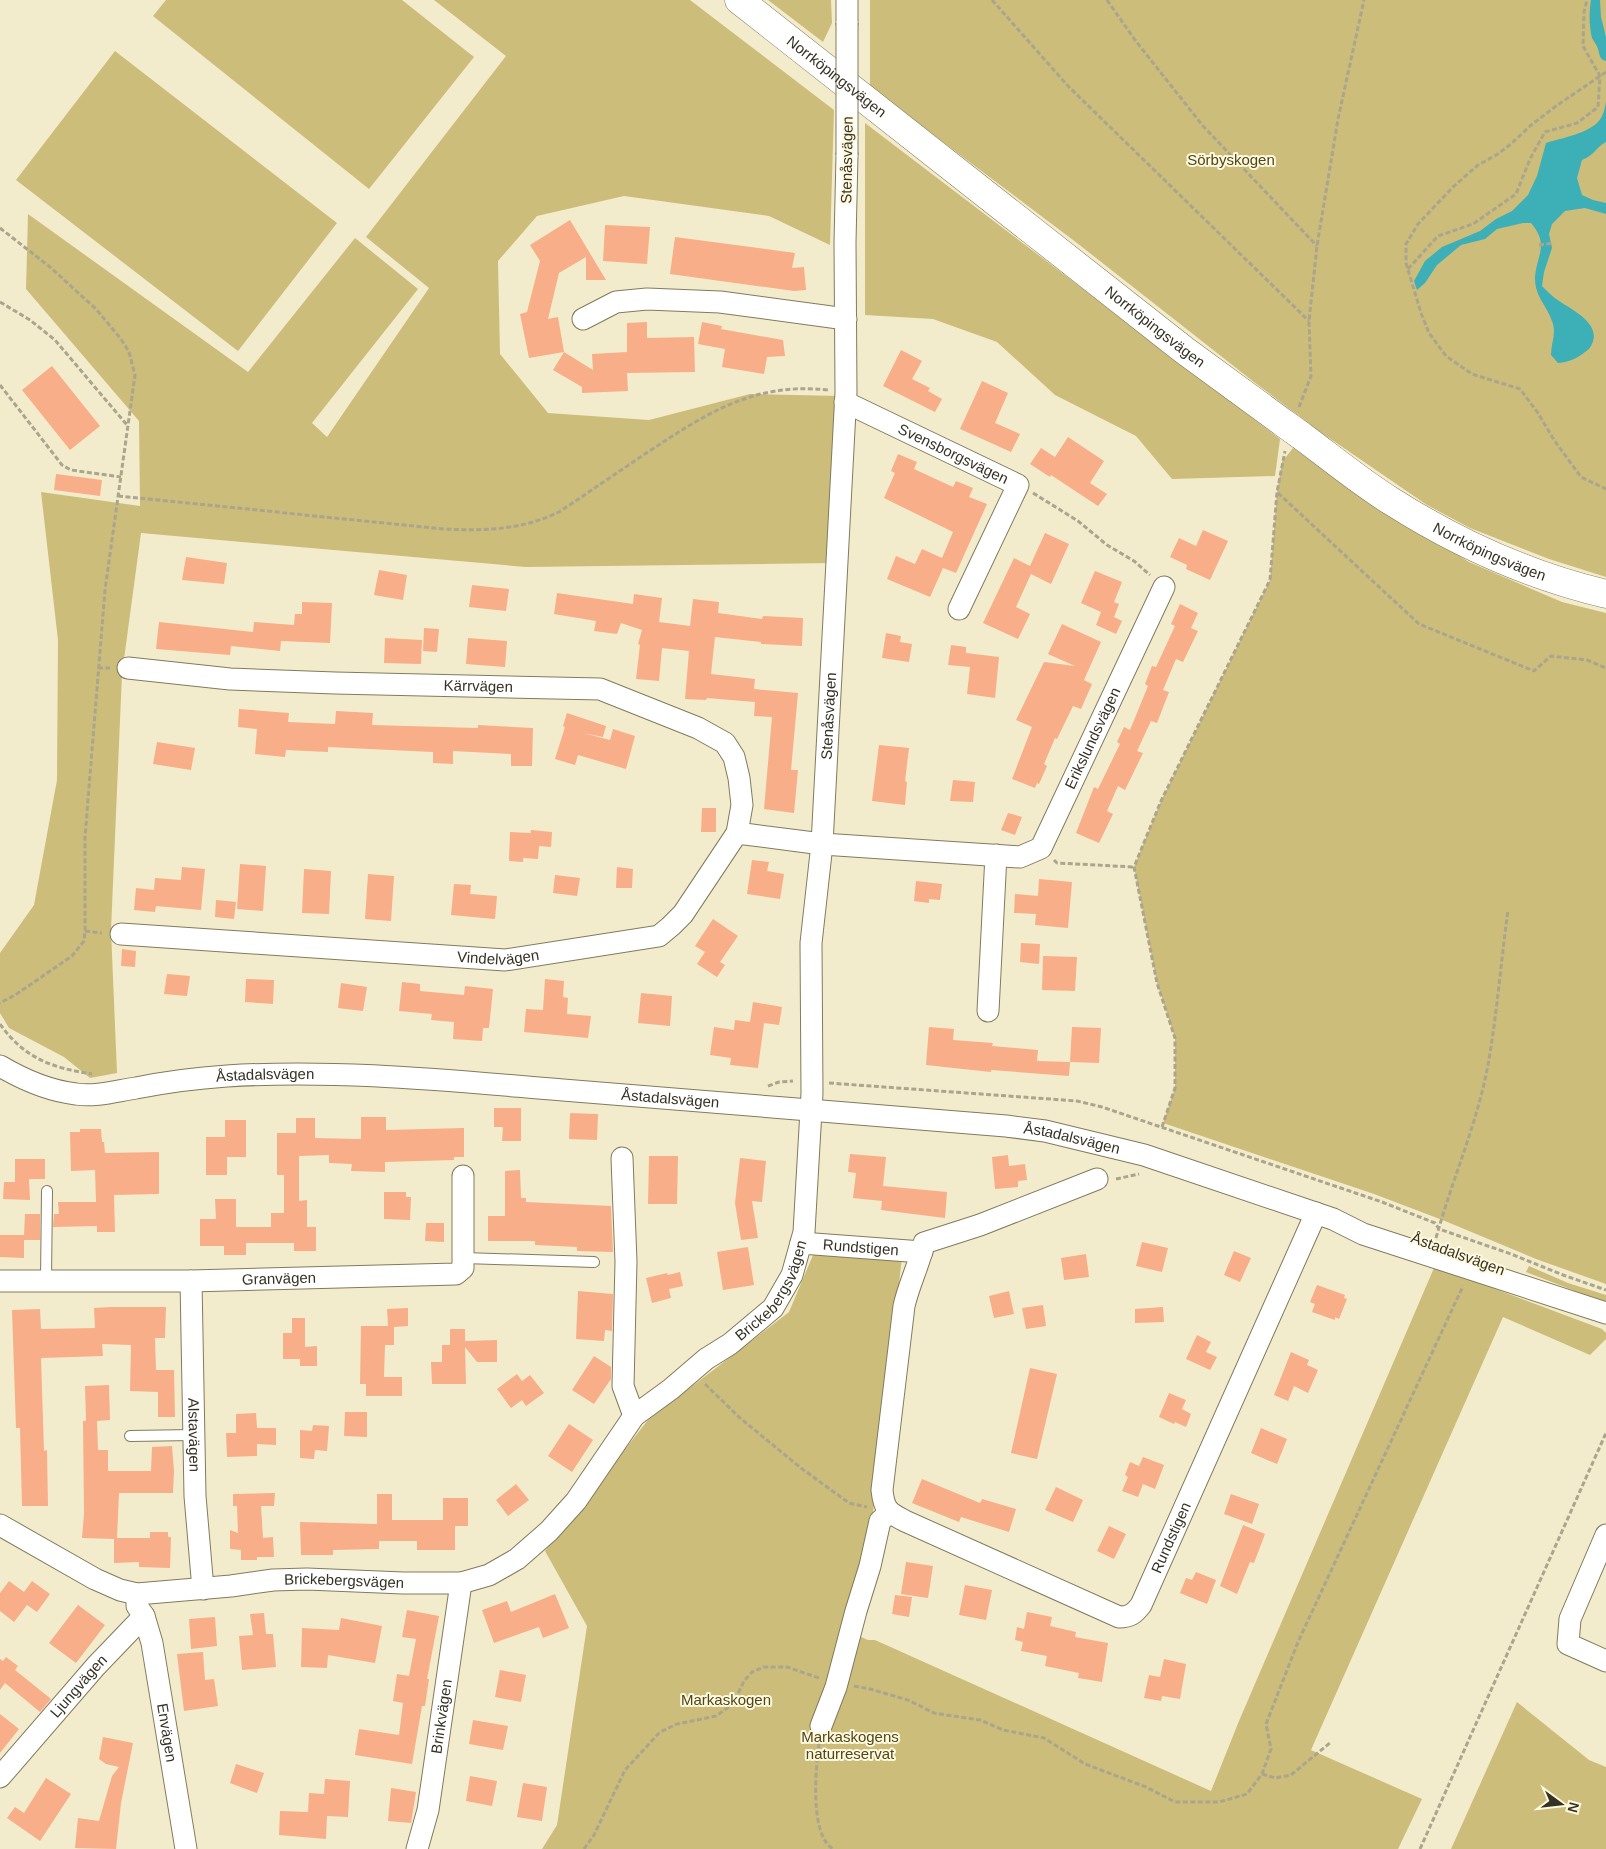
<svg xmlns="http://www.w3.org/2000/svg" width="1606" height="1849" font-family="Arial,sans-serif">
	<rect width="100%" height="100%" fill="#f3eccc"/>
	<path fill="#ccbd7b" d="M166 0H402L474 57 369 189 153 16Z
		M434 0H690L834 110 830 245 769 216 624 196 537 216 498 261 500 354 548 413 649 420 750 394 839 396 832 563 526 567 141 533 122 674 111 930 117 1073 90 1078 64 1057 9 1028 0 1013V953L34 905 57 780 58 640 41 492 140 506 139 421 26 289 28 214 248 372 355 238 418 289 312 423 327 437 429 288 366 237 506 56Z
		M768 0H831L832 23 823 42Z
		M870 0H1606V577L1549 559 1470 528 1427 505 1319 431 1254 382 1077 243 870 87Z
		M115 51 337 223 238 351 16 180Z
		M865 123 1280 439 1275 476 1172 479 1136 436 1055 395 997 342 933 319 865 315Z
		M1293 448 1357 492 1469 562 1562 602 1606 613V1284L1536 1259 1445 1221 1374 1194 1163 1123 1175 1088V1038L1157 983 1134 867 1161 801 1270 580 1277 492 1282 462Z
		M813 1255 902 1257 859 1636 868 1640H875L1211 1791 1239 1721 1434 1268 1485 1285 1602 1329 1606 1333V1339L1590 1355 1503 1317 1311 1750 1422 1799 1398 1849H542L557 1825 587 1626 545 1551 648 1420 789 1312Z
		M1529 1266 1568 1283 1606 1295V1303L1526 1272Z
		M1517 1702 1589 1760 1606 1767V1849H1451Z"/>
	<path fill="#3dafb6" d="M1591 0H1600L1601 17 1606 37V61C1599 59 1600 55 1598 49 1597 45 1594 42 1592 38 1589 26 1589 12 1591 0Z
		M1606 102V142C1596 147 1595 155 1582 160L1577 178 1582 195 1593 200 1606 203V214L1585 208 1565 211 1552 224 1549 234 1552 248 1544 272 1542 286C1547 291 1553 297 1559 301 1574 311 1606 326 1589 349 1579 357 1571 362 1558 363L1551 355C1551 344 1556 335 1553 324 1548 306 1535 298 1535 278 1536 256 1550 245 1531 223H1523L1497 229 1485 239 1461 245 1437 265 1425 283 1417 290 1414 281 1425 261 1442 247 1480 231 1496 219 1512 211 1528 195 1537 176 1546 143C1562 138 1592 133 1601 118 1604 113 1605 107 1606 102Z"/>
	<path fill="#f8ae88" d="M570 220 606 280H586V257L559 273 548 319 558 317 564 352 529 358 520 314 527 312 540 261 530 245Z
		M605 225 650 227 647 264 603 261Z
		M675 237 795 253 792 268 804 267 806 290 794 291 670 274Z
		M647 322V338L694 337 695 372 627 373 628 391 582 393V387L553 370 564 352 593 370 592 354 627 352V323Z
		M702 322 722 326 721 329 783 340 785 356 767 357 764 374 722 367 725 349 698 344Z
		M901 350 922 361 912 379 930 388 928 391 942 399 935 412 883 386Z
		M52 366 100 426 70 450 22 390Z
		M982 381 1008 393 995 423 1020 434 1011 452 960 429Z
		M1068 437 1104 461 1090 483 1107 494 1098 506 1051 475 1050 477 1030 464 1041 448 1055 457Z
		M898 454 917 462 914 469 953 487 956 481 973 488 969 497 987 504 956 573 943 568 930 597 887 579 896 556 915 564 922 549 942 558 953 532 884 498 895 473 891 471Z
		M56 474 102 480 100 496 54 490Z
		M1203 530 1228 541 1210 580 1186 569 1187 565 1170 557 1179 538 1196 546Z
		M1045 533 1069 544 1051 584 1031 574 1016 607 1030 614 1018 639 983 623 1014 558 1030 566Z
		M186 557 227 563 224 584 182 580Z
		M379 570 407 575 403 600 374 595Z
		M1095 571 1122 582 1114 602 1119 604 1114 617 1122 621 1116 634 1096 625 1101 612 1081 603Z
		M472 585 509 589 506 611 469 607Z
		M557 593 633 604 634 594 662 598 659 622 690 626 693 599 719 602 718 613 762 619 763 616 803 618 802 646 761 644V642L715 637 711 674 755 679 754 689 798 693 791 770H798L794 813 764 809 772 717 754 716 755 702 707 698 706 700 685 699 689 651 662 648 659 681 636 679 640 645 638 644 642 630 621 623 617 634 594 631 596 621 554 614Z
		M302 602 332 603 330 643 281 641 280 651 231 646 230 655 156 649 159 622 253 632 254 622 294 625 295 614H302Z
		M1180 604 1198 613 1191 628 1198 631 1183 662 1176 659 1163 690 1169 692 1157 723 1151 721 1137 751 1143 753 1125 790 1118 786 1107 811 1113 814 1099 843 1076 833 1094 787 1098 789 1120 744 1117 742 1124 727 1130 730 1148 686 1145 684 1152 666 1156 667 1175 626 1171 624Z
		M1062 624 1101 642 1084 680 1092 684 1081 709 1073 706 1057 739 1055 738 1044 764 1047 766 1039 784 1037 783 1035 788 1012 779 1032 727 1016 720 1044 662 1075 666 1048 654Z
		M424 628 439 629 437 652 423 651Z
		M886 633 901 636 900 642 912 644 909 662 882 658Z
		M385 638 422 640 421 664 384 663Z
		M468 638 507 641 505 667 466 664Z
		M951 645 966 647V653L999 657 995 698 967 694 970 667 948 665Z
		M239 709 289 713 288 722 335 724 336 711 373 713 372 725 478 728V725L533 728 532 766H511V754L453 751V764L433 763V752L328 747V752L286 750 285 757 255 754 257 729 238 727Z
		M567 713 606 726 603 737 583 733 610 740 613 729 635 736 626 769 578 755 575 765 555 759 565 727 563 726Z
		M157 742 195 748 191 770 153 764Z
		M879 745 909 748 905 781 907 782 905 805 872 801Z
		M953 780 975 782 973 802 950 801Z
		M702 808H716V832H701Z
		M1008 813 1022 817 1015 835 1001 830Z
		M531 830 552 832 551 847 539 846 538 859 523 858V862L509 861 510 832 530 833V835Z
		M752 860 769 862 767 871 784 874 780 899 747 894Z
		M240 864 266 866 263 911 237 909Z
		M182 867 205 869 201 910 156 906 155 912 134 910 136 888 154 890 155 878 181 880Z
		M617 867 633 869 632 888H616Z
		M304 869 331 871 329 914 302 913Z
		M368 874 394 876 391 921 365 919Z
		M555 875 580 878 577 896 553 893Z
		M1039 879 1072 882 1068 928 1035 925 1036 914 1014 913 1015 894 1038 896Z
		M916 881 942 884 940 900 929 899V903L914 901Z
		M454 884 471 885 470 894 497 896 495 919 451 915Z
		M216 900 236 902 234 919 215 917Z
		M713 919 738 936 720 962 725 965 717 977 697 964 705 952 695 946Z
		M1021 943 1040 944 1039 964 1020 962Z
		M122 949 136 951 135 967 121 966Z
		M1043 956 1077 957 1075 991 1042 990Z
		M167 974 190 976 187 996 164 994Z
		M246 979 274 980 273 1004 245 1002Z
		M545 979 564 981 563 997 568 998 567 1014 591 1016 588 1038 524 1032 526 1009 543 1010Z
		M402 982 420 984V991L464 995 465 986 493 989 489 1028H483L482 1041 453 1039 454 1022 431 1020 432 1014 399 1011Z
		M341 983 367 987 363 1011 338 1008Z
		M641 993 672 996 670 1026 638 1023Z
		M753 1002 782 1007 779 1025 764 1023 758 1068 730 1065 731 1058 710 1055 714 1027 734 1030 735 1020 750 1022Z
		M929 1027 954 1029 953 1040 993 1043 992 1046 1038 1050 1037 1061 1070 1062 1069 1076 991 1070V1072L926 1065Z
		M1072 1027 1101 1028 1099 1063 1070 1062Z
		M494 1108H521V1141H502L503 1127H494Z
		M570 1113 598 1114 597 1140 569 1139Z
		M361 1117H386V1130L464 1128V1157H454V1160L385 1162V1172L351 1171 352 1164 329 1163V1155L299 1156V1201L307 1200V1227H316V1251H294V1243H246V1255H224V1246H200V1219H216L215 1199H236V1227H271V1213H284V1175H277V1133H296V1118H315V1138L361 1139Z
		M225 1120H246V1157H227V1175H206V1137H225Z
		M80 1129H101L102 1142H104L105 1153 159 1152V1194L114 1195 115 1232H97V1226L53 1227 54 1214H59L58 1202H96L95 1170 71 1171 70 1132H80Z
		M850 1154 886 1157 883 1186 947 1192 945 1218 881 1210 882 1201 853 1198 856 1173 848 1172Z
		M1008 1155 1009 1166 1025 1164 1027 1180 1018 1181V1187L995 1189 992 1157Z
		M649 1156H678L677 1204H648Z
		M740 1158 766 1161 762 1202 752 1201 758 1238 741 1240 735 1203Z
		M15 1159H45V1179H29L30 1200 3 1199 4 1182H15Z
		M520 1170 521 1198H526V1202L611 1206 613 1252 577 1251V1247L535 1245V1241H488V1216H505V1171Z
		M384 1192H406V1197H411L410 1220 384 1219Z
		M25 1214H40V1240H24V1258L0 1257V1235H24Z
		M426 1223H444V1242L425 1241Z
		M1142 1242 1168 1248 1162 1272 1136 1266Z
		M748 1247 754 1285 723 1290 717 1252Z
		M1234 1251 1251 1258 1240 1282 1224 1275Z
		M1086 1254 1089 1277 1064 1280 1061 1258Z
		M680 1272 683 1286 669 1289 671 1298 652 1303 646 1278 667 1273 668 1275Z
		M1317 1285 1345 1295 1344 1298 1347 1299 1339 1319 1335 1317V1320L1312 1312 1315 1304 1310 1302Z
		M578 1291 613 1294 612 1331 605 1330 604 1341 576 1339Z
		M1009 1291 1014 1314 994 1318 989 1296Z
		M1043 1305 1046 1326 1026 1329 1022 1308Z
		M111 1307H166L165 1338H155L156 1370H174L175 1417H158V1392L130 1391 131 1345 102 1344 103 1356 41 1358 44 1451 47 1450 48 1506H22L20 1428H16L12 1310 40 1309 41 1329 95 1328 94 1308Z
		M1163 1307 1164 1322 1135 1323V1309Z
		M408 1308V1326L394 1327V1345H385L384 1377H402V1396H366V1384H360L361 1326H388L387 1309Z
		M292 1318H305V1347L317 1346V1366H300V1359H283V1333H292Z
		M450 1329H465V1341L497 1340V1362H477L465 1347 466 1384H432L431 1362H442V1345H450Z
		M1197 1335 1211 1342 1206 1352 1217 1357 1210 1370 1186 1359Z
		M1291 1352 1309 1360 1307 1365 1318 1370 1308 1393 1294 1386 1288 1401 1274 1395Z
		M594 1356 611 1367V1379L594 1404 572 1390Z
		M1030 1368 1057 1374 1037 1459 1011 1453Z
		M517 1374 522 1381 530 1375 544 1393 526 1406 522 1400 511 1408 497 1389Z
		M109 1385 110 1420 97 1421 98 1450H108V1471H151L152 1447 172 1446 174 1471 173 1493H119L117 1538H150V1532H168V1537H171L170 1568 139 1567V1562L114 1563V1539L82 1538 84 1514 83 1421H86L85 1386Z
		M1169 1393 1186 1400 1182 1409 1191 1414 1186 1427 1175 1422 1174 1424 1159 1417Z
		M345 1412H367V1437L344 1436Z
		M256 1413 257 1428H276V1445L257 1444V1456L227 1457 226 1433H236V1414Z
		M569 1424 593 1440 572 1472 548 1456Z
		M313 1425 329 1426 327 1451 315 1450 314 1459 300 1458V1430L312 1431Z
		M1261 1428 1287 1439 1277 1464 1251 1453Z
		M1143 1457 1164 1465 1155 1489 1143 1484 1138 1497 1122 1491 1128 1477 1125 1475 1130 1462 1139 1466Z
		M922 1479 980 1503 982 1499 1016 1509 1009 1532 961 1517 959 1522 912 1503Z
		M516 1484 529 1500 508 1516 496 1500Z
		M1056 1487 1083 1500 1073 1522 1045 1510Z
		M275 1493 274 1506H261L263 1538 273 1537 274 1557H257V1560H241V1550L230 1549V1530L238 1533 237 1506H233V1494Z
		M377 1494H392V1520H443V1498H468V1526H455V1550H417V1541H379V1549L333 1550V1555H301L300 1522 377 1524Z
		M1231 1494 1259 1504 1252 1524 1224 1514Z
		M1243 1525 1265 1534 1254 1563 1250 1562 1237 1594 1220 1586Z
		M1109 1526 1126 1534 1114 1559 1097 1551Z
		M906 1562 933 1566 928 1598 901 1594Z
		M1196 1572 1216 1580 1207 1604 1180 1593 1186 1578 1192 1580Z
		M9 1581 24 1592 32 1581 50 1594 37 1612 27 1605 14 1622 0 1611V1593Z
		M965 1585 992 1590 986 1620 959 1615Z
		M555 1594 569 1628 543 1638 539 1627 494 1643 482 1610 507 1601 511 1612Z
		M895 1595 912 1597 909 1617 892 1614Z
		M78 1605 105 1625 76 1663 49 1643Z
		M407 1610 439 1616 427 1679H429L425 1706H422L412 1764 355 1755 359 1729 399 1735 403 1703 393 1701 397 1674 409 1676 416 1639 402 1637Z
		M1027 1612 1052 1617 1050 1626 1076 1632 1075 1637 1108 1643 1102 1682 1078 1678 1079 1673 1045 1666 1047 1656 1021 1651 1023 1642 1015 1640 1017 1627 1024 1629Z
		M264 1613 266 1634H273L276 1667 242 1670 239 1636 253 1635 250 1614Z
		M215 1617 217 1646 191 1649 189 1619Z
		M341 1618 382 1626 375 1663 328 1655 327 1668 301 1667 302 1628 339 1630Z
		M203 1652 205 1680 214 1679 218 1706 184 1711 177 1654Z
		M6 1657 18 1666 15 1670 51 1699 40 1712 5 1683 0 1690V1659L3 1661Z
		M1164 1659 1186 1664 1180 1699 1162 1696 1161 1701 1144 1698 1149 1675 1160 1677Z
		M500 1670 526 1675 521 1702 495 1697Z
		M0 1714 19 1729 0 1753Z
		M473 1720 508 1726 503 1750 469 1744Z
		M103 1737 133 1743 121 1803 116 1849 75 1848 78 1818 99 1821 112 1776 119 1767 106 1764 99 1759Z
		M236 1764 264 1773 257 1793 230 1783Z
		M470 1776 497 1781 492 1806 466 1801Z
		M46 1778 71 1794 40 1841 7 1818 15 1807 24 1813Z
		M325 1779 350 1781 348 1817 327 1816 326 1839 279 1835 280 1811 308 1812 309 1793 324 1794Z
		M523 1783 547 1787 542 1821 517 1817Z
		M391 1788 416 1792 411 1823 388 1821Z"/>
	<g fill="none" stroke-linecap="round" stroke-linejoin="round">
		<g stroke="#817a5d" stroke-width="12">
			<path id="service" d="M464 1258 594 1262
				M46 1281 47 1191
				M130 1436 194 1435"/>
		</g>
		<g stroke="#817a5d" stroke-width="23">
			<g id="minor">
				<path d="M847 23V0"/>
				<path d="M583 319 616 302 647 299 720 302 846 319"/>
				<path id="s1" d="M845 402 1018 485 959 609"/>
				<path id="s2" d="M128 668 230 679 335 683 600 689 698 728 725 743 734 757 739 778 742 805 737 833"/>
				<path id="s3" d="M121 934 505 960 659 936 671 926 683 914 737 833 822 844 1020 857 1041 848 1164 587"/>
				<path d="M988 1011 996 855"/>
				<path id="s4" d="M0 1066C22 1079 50 1091 76 1094 96 1097 116 1091 136 1088 166 1082 197 1078 227 1076 340 1069 452 1081 563 1090 711 1102 858 1114 1006 1126L1045 1131 1144 1155 1333 1219 1363 1234 1606 1313"/>
				<path d="M622 1158 626 1262 623 1386 634 1416"/>
				<path id="s5" d="M1097 1179 980 1225 924 1243C919 1265 909 1284 904 1306L882 1490C884 1510 888 1512 905 1521L1119 1617C1130 1617 1134 1614 1141 1605L1316 1213"/>
				<path id="s6" d="M801 1243 922 1252"/>
				<path id="s7" d="M0 1281H191L456 1274 463 1268V1176"/>
				<path id="s8" d="M191 1281 195 1496 203 1589"/>
				<path id="s9" d="M0 1525 95 1579 120 1590 137 1594 231 1586 273 1580 307 1579 403 1583H461L489 1575 517 1559 549 1531 576 1501 634 1416 671 1389 706 1359 730 1344 773 1308 792 1275 804 1232 812 1093 811 943 822 844 846 392 845 242 847 155"/>
				<path d="M1606 1535 1570 1619 1568 1644 1606 1661"/>
				<path id="s10" d="M144 1616 152 1643 186 1849"/>
				<path d="M821 1726 836 1687 856 1611 870 1566 880 1521 889 1513"/>
				<path id="s11" d="M0 1777 96 1666 144 1616 137 1606V1594"/>
				<path id="s12" d="M417 1849 428 1810 461 1583"/>
			</g>
		</g>
		<g stroke="#817a5d" stroke-width="29">
			<g id="secondary">
				<path id="s13" d="M739 0 1184 350 1285 424"/>
				<path id="s14" d="M1299 434C1329 456 1359 481 1391 501 1457 543 1530 576 1606 594"/>
			</g>
		</g>
		<path stroke="#aba58d" stroke-width="3" stroke-dasharray="5 2.5" stroke-linecap="butt" d="M992 0 1068 86 1309 321
			M1107 0 1135 40 1203 126 1317 246
			M1606 72 1556 106 1530 126 1512 143 1498 154 1478 165 1453 187 1418 224 1406 244V263L1421 313 1429 333 1446 356 1472 374 1520 389 1538 413 1554 440 1581 477 1606 489
			M0 228 50 267 96 309 121 339 129 352 135 375 105 590 85 837V931L84 941 72 956 15 995 0 1003
			M1539 245 1554 243
			M1408 269 1438 236 1473 224 1516 194 1530 159 1545 132 1577 123 1598 107 1600 76 1583 46 1584 12 1587 0
			M0 302 30 320 55 340 127 425
			M0 385 62 465 71 470 121 477
			M1299 407 1311 376 1309 321 1317 246 1338 119 1364 0
			M1033 493 1078 521 1107 545 1134 561 1150 575
			M1278 493 1419 624 1534 671 1551 656 1587 660 1606 668
			M118 496 444 529C484 531 522 530 559 512 589 492 618 472 648 452 707 413 754 382 828 390
			M98 668H110
			M1054 860 1057 863 1134 867
			M85 931 102 933
			M0 1024C24 1058 52 1068 92 1074
			M829 1083 1077 1101 1102 1107 1382 1202 1435 1223 1439 1229 1511 1254 1563 1275 1606 1290
			M768 1086 779 1082 793 1081
			M1162 1127 1175 1088V1038L1157 983 1134 867 1161 801 1270 580 1277 492 1285 451
			M1116 1179 1139 1174
			M1436 1238C1452 1180 1477 1124 1488 1065 1497 1014 1501 961 1508 910
			M705 1384 740 1418 801 1468 849 1503 867 1507
			M854 1686 870 1689 908 1700 934 1713 980 1720 1003 1730 1044 1738 1085 1764 1146 1787 1175 1802H1219L1247 1794 1262 1774 1271 1749 1266 1724 1298 1642 1463 1286
			M819 1743C816 1768 809 1834 833 1849
			M1262 1774 1275 1778 1291 1775 1331 1742
			M584 1849 594 1835 625 1770 660 1732 677 1724 716 1716 733 1704 744 1681 752 1672 764 1667H787L819 1678
			M1420 1849 1606 1433"/>
		<use href="#service" stroke="#fff" stroke-width="10"/>
		<use href="#minor" stroke="#fff" stroke-width="21"/>
		<use href="#secondary" stroke="#fff" stroke-width="28"/>
		<g stroke="#817a5d" stroke-width="23" stroke-linecap="butt">
			<path id="minor-bridge" d="M847 23V155"/>
		</g>
		<g stroke="#817a5d" stroke-width="29" stroke-linecap="butt">
			<path id="secondary-bridge" d="M1285 424 1299 434"/>
		</g>
		<use href="#minor-bridge" stroke="#fff" stroke-width="21"/>
		<use href="#secondary-bridge" stroke="#fff" stroke-width="28"/>
	</g>
	<g text-anchor="middle" stroke-width="4" stroke-linejoin="round" paint-order="stroke">
		<g font-size="15" fill="#353225" stroke="#fff9df">
			<text dy="5" stroke="none"><textPath href="#s13" startOffset="124">Norrköpingsvägen</textPath></text>
			<text transform="translate(847 160) rotate(-89)" y="5">Stenåsvägen</text>
			<text dy="5" stroke="none"><textPath href="#s13" startOffset="529">Norrköpingsvägen</textPath></text>
			<text dy="5" stroke="none"><textPath href="#s1" startOffset="120">Svensborgsvägen</textPath></text>
			<text dy="5" stroke="none"><textPath href="#s14" startOffset="225">Norrköpingsvägen</textPath></text>
			<text dy="5" stroke="none"><textPath href="#s2" startOffset="351">Kärrvägen</textPath></text>
			<text dy="5" stroke="none"><textPath href="#s9" startOffset="1502">Stenåsvägen</textPath></text>
			<text dy="5" stroke="none"><textPath href="#s3" startOffset="1099">Erikslundsvägen</textPath></text>
			<text dy="5" stroke="none"><textPath href="#s3" startOffset="378">Vindelvägen</textPath></text>
			<text dy="5" stroke="none"><textPath href="#s4" startOffset="272">Åstadalsvägen</textPath></text>
			<text dy="5" stroke="none"><textPath href="#s4" startOffset="678">Åstadalsvägen</textPath></text>
			<text dy="5" stroke="none"><textPath href="#s4" startOffset="1082">Åstadalsvägen</textPath></text>
			<text dy="5" stroke="none"><textPath href="#s6" startOffset="60">Rundstigen</textPath></text>
			<text transform="translate(1458 1254) rotate(20)" y="5">Åstadalsvägen</text>
			<text dy="5" stroke="none"><textPath href="#s7" startOffset="279">Granvägen</textPath></text>
			<text dy="5" stroke="none"><textPath href="#s9" startOffset="916">Brickebergsvägen</textPath></text>
			<text dy="5" stroke="none"><textPath href="#s8" startOffset="154">Alstavägen</textPath></text>
			<text dy="5" stroke="none"><textPath href="#s5" startOffset="812">Rundstigen</textPath></text>
			<text dy="5" stroke="none"><textPath href="#s9" startOffset="362">Brickebergsvägen</textPath></text>
			<text dy="5" stroke="none"><textPath href="#s11" startOffset="120">Ljungvägen</textPath></text>
			<text dy="5" stroke="none"><textPath href="#s12" startOffset="135">Brinkvägen</textPath></text>
			<text dy="5" stroke="none"><textPath href="#s10" startOffset="119">Envägen</textPath></text>
		</g>
		<g font-size="15" fill="#50461b" stroke="#fff9df">
			<text x="1231" y="165">Sörbyskogen</text>
			<text x="726" y="1705">Markaskogen</text>
			<text x="850" y="1742">Markaskogens<tspan x="850" dy="17">naturreservat</tspan></text>
		</g>
	</g>
	<g transform="translate(1561 1804) rotate(105)" stroke="#fff9df" stroke-width="4" paint-order="stroke">
	<path d="M0-4L9 19L0 12L-9 19Z" fill="#353225"/>
	<text y="-8" font-size="14" font-weight="bold" text-anchor="middle" fill="#353225">N</text>
	</g>
</svg>
